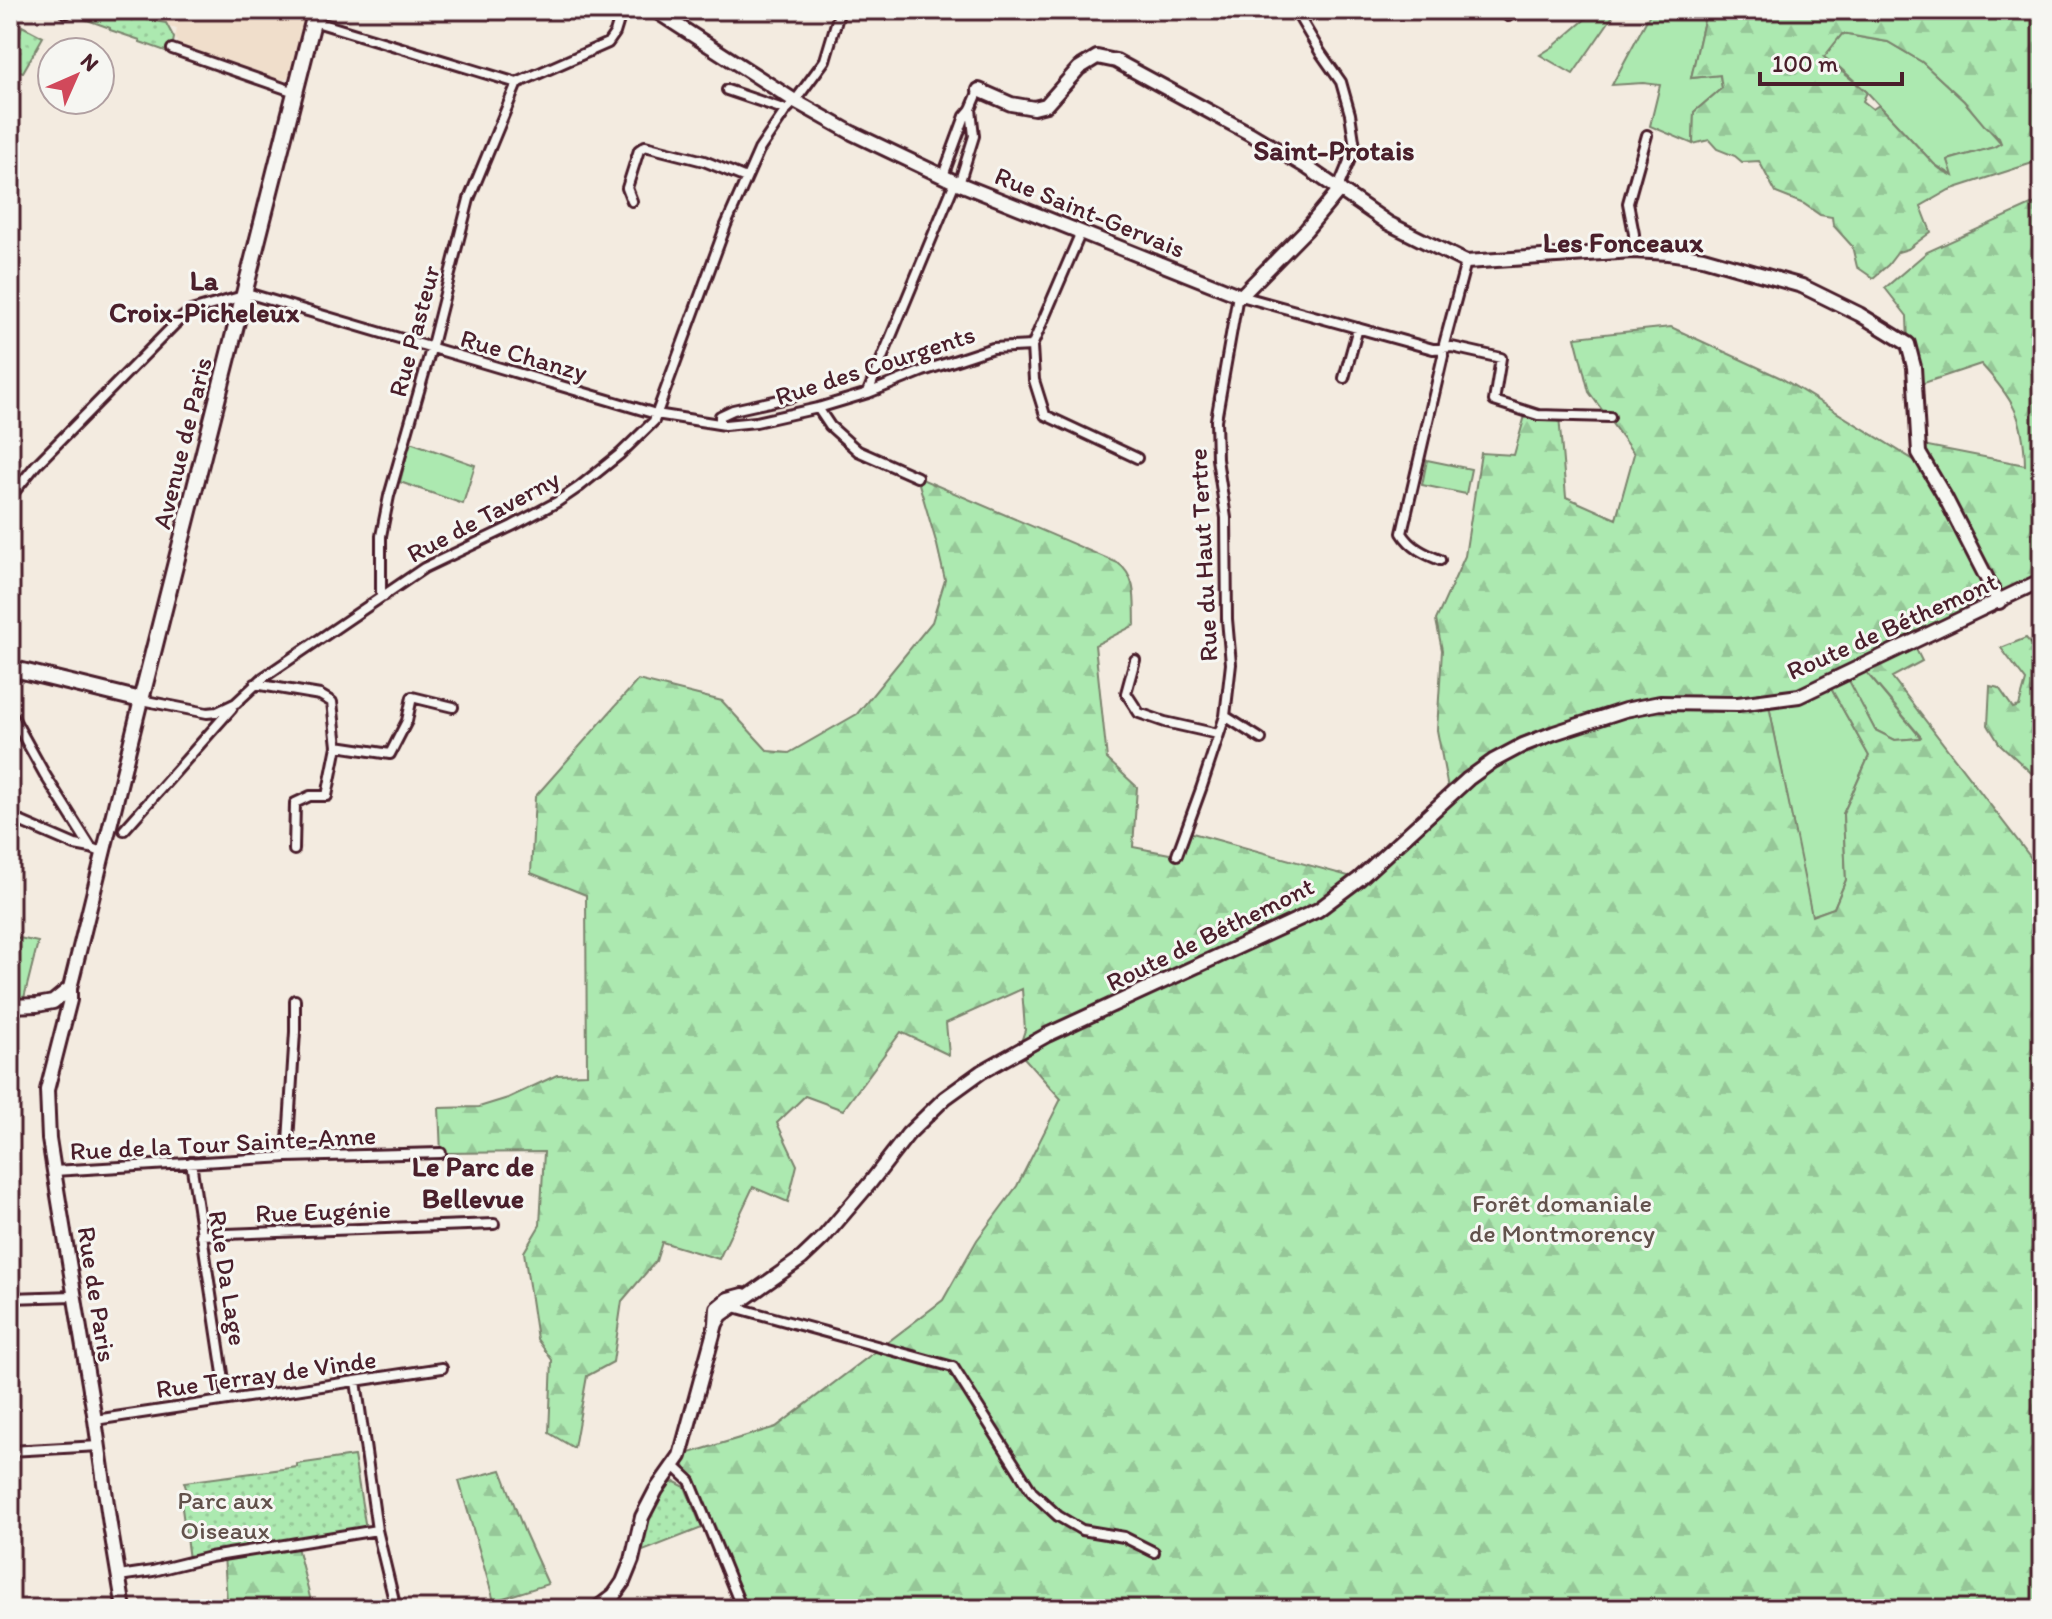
<svg xmlns="http://www.w3.org/2000/svg" width="2052" height="1619" font-family="Itim,sans-serif">
	<defs>
		<pattern id="forest-firs" width="22" height="20" patternUnits="userSpaceOnUse" patternTransform="scale(2)"><rect width="22" height="20" fill="#ace9b0"/><path d="M5 1l3.5 6h-7zM16 11l3.5 6h-7z" fill="#96c798"/></pattern>
		<pattern id="park-dots" width="8" height="8" patternUnits="userSpaceOnUse" patternTransform="scale(2)"><rect width="8" height="8" fill="#ace9b0"/><path d="M2 2h.1M6 6h.1" fill="none" stroke="#96c798" stroke-width="1.8" stroke-linecap="round"/></pattern>
	</defs>
	<rect width="100%" height="100%" fill="#f3ebe0"/>
	<filter id="ink" filterUnits="userSpaceOnUse"><feTurbulence type="fractalNoise" baseFrequency=".0125" numOctaves="2"/><feDisplacementMap in="SourceGraphic" scale="16" xChannelSelector="R" yChannelSelector="G"/><feConvolveMatrix kernelMatrix="1 2 1 2 8 2 1 2 1" color-interpolation-filters="sRGB"/></filter>
	<g filter="url(#ink)">
		<path fill="#f0decb" d="M150 10H306L289 77 283 81 179 46 175 37 177 29 154 21Z"/>
		<path fill="#ace9b0" stroke="#7b846e" stroke-width="2" d="M1596 10H1617L1573 74 1540 55 1554 46Z
			M1652 10H1699L1705 16 1691 78 1720 75 1722 88 1694 112 1693 144 1650 126 1660 85 1643 83 1612 85Z
			M1842 34 1888 42 1922 62 1964 101 2001 143 1994 147 1948 160 1954 176 1934 164 1867 92 1838 66 1823 57Z
			M410 442 475 465 463 504 400 482Z
			M1427 460 1471 469 1466 494 1422 485Z
			M1862 667 1921 738 1895 740 1875 730 1845 675Z
			M1828 683 1869 756 1843 814 1846 880 1834 908 1811 916 1769 706Z
			M10 936 38 942 24 998H10Z"/>
		<path fill="url(#forest-firs)" stroke="#7b846e" stroke-width="2" fill-rule="evenodd" d="M1699 10H2042V160L1949 190 1921 206 1931 232 1908 249 1898 252 1888 265 1873 278 1857 267 1852 246 1833 225 1832 217 1820 215 1804 204 1776 193 1759 161 1742 162 1735 156 1717 149 1709 140 1693 144 1694 112 1722 88 1720 75 1691 78 1705 16ZM1842 34 1888 42 1922 62 1964 101 1984 125 1999 138 2001 143 1994 147 1948 160 1953 176 1940 169 1934 164 1879 105 1873 109 1863 101 1867 92 1824 57Z
			M2042 200V580L1913 643 1922 661 1892 677 2035 863 2042 861V1609H743L680 1456 776 1427 943 1300 977 1240 1017 1186 1061 1099 1018 1051 1025 1030 1022 989 946 1023 949 1055 901 1032 843 1110 805 1096 777 1123 797 1165 788 1202 753 1187 719 1259 662 1242 656 1261 622 1301 613 1362 587 1376 574 1448 549 1433 552 1360 537 1339 524 1252 540 1225 544 1152 441 1153 439 1108 479 1107 508 1098 557 1075 587 1074 586 895 531 873 535 797 638 680 722 701 768 751 789 753 857 714 932 622 945 580 937 545 917 477 1118 563C1138 578 1134 602 1135 625L1095 645 1107 759 1137 787 1133 847 1175 855 1185 831 1359 879 1449 794 1437 730 1442 650 1436 620 1465 556 1481 453 1514 455 1526 412 1559 416 1566 497 1616 519 1634 454 1589 392 1575 337 1671 327 1781 378 1927 468 1918 444 2025 465C2024 417 2013 399 1981 364L1915 386 1908 344 1907 316 1885 288 1927 252ZM1862 667 1921 737 1920 738 1895 740 1875 730 1846 675ZM1828 683 1869 756 1843 814 1846 880 1834 908 1812 916 1769 706Z
			M2026 638 2042 656V783L1999 743 1988 725 1990 686 1999 688 2013 708 2019 706 2026 681 2001 648Z
			M501 1470 525 1533 548 1584 494 1601 459 1481Z
			M296 1543 313 1609H209L227 1602 224 1555Z"/>
		<path fill="url(#park-dots)" stroke="#7b846e" stroke-width="2" d="M81 10H150L154 21 166 23 174 38 171 53 140 42V40L110 30V28L73 15Z
			M22 26 43 37 23 72 11 68Z
			M354 1456 366 1529 189 1559 180 1494 187 1491 184 1482 297 1467V1464Z
			M675 1482 685 1487 702 1528 638 1553C643 1529 648 1489 675 1482Z"/>
		<g fill="none" stroke-linecap="round" stroke-linejoin="round">
			<g stroke="#4a1f2b" stroke-width="14">
				<path id="street" d="M62 10 66 13 70 10
					M1295 10 1320 52 1341 82 1350 114 1355 147 1340 183V189
					M1503 10 1508 16
					M313 21 517 83 608 43 615 33 622 10
					M172 49 295 92
					M727 90 786 110
					M947 177 944 173 965 116 971 109 979 90
					M959 184 974 136 971 109
					M632 201 627 188 639 150 645 146 704 161 746 178
					M1633 251 1634 234 1628 203 1647 135
					M1241 296 1433 349 1452 347 1501 358 1494 401 1538 415 1610 417
					M1032 346 1034 380 1045 415 1137 458
					M1344 378 1358 328
					M868 392 955 182
					M818 408 830 426 858 451 917 477
					M720 424V416L733 410 792 397
					M10 497 36 465 178 321 191 311 250 294 656 414 725 425 756 422 818 408 868 393 923 371 993 348 1032 346 1081 232
					M1440 560C1425 554 1411 548 1402 533L1443 356V348L1466 262
					M384 596 381 592V536L389 496 431 349 469 199 517 83
					M1135 660 1126 693 1139 713 1165 722 1218 734
					M255 684 320 695 332 702 337 746 327 796H310L295 803 294 850
					M141 700 207 713 217 712 236 703 264 677 424 568 512 526 557 502 579 487 620 454 654 421 726 225 759 150 786 110 795 101 825 60 840 10
					M10 712 45 775 91 848
					M1225 716 1261 739
					M337 746 390 754 407 721 412 697 453 707
					M10 817 75 845 91 848 104 853
					M124 830 232 708
					M1177 855 1201 789 1225 716 1231 664 1227 619 1226 518 1217 459 1216 420 1238 295
					M287 1157 295 1032V1000
					M191 1162 227 1400
					M54 1171 287 1157 441 1153
					M201 1235 494 1224
					M10 1298 74 1296
					M734 1307 953 1367 1032 1492 1058 1516 1082 1530 1124 1537 1154 1552
					M356 1381 377 1530 396 1609
					M95 1420 442 1368
					M10 1451 99 1446
					M674 1466 690 1481 742 1609
					M119 1576 153 1571 210 1557 377 1530"/>
			</g>
			<g stroke="#4a1f2b" stroke-width="18">
				<path id="secondary" d="M654 10 795 101 852 133 955 182 1241 296 1306 230 1340 189
					M979 90 1011 104 1034 108 1046 105 1079 68 1097 57 1116 61 1249 133 1305 166 1388 223 1466 262 1633 251 1669 253 1703 258 1802 286 1859 314 1908 344 1914 367 1919 453 1945 497 1999 602
					M10 1006 37 1005 53 1002 70 988
					M716 1324 721 1315 802 1258 823 1238 870 1183 908 1134 945 1098 981 1072 1047 1035 1318 910 1359 879 1468 779 1493 761 1523 745 1554 733 1625 710 1660 703 1738 704 1799 696 2042 580
					M124 1609 110 1525 95 1420 54 1171 49 1139 47 1090 70 1000V988L141 700
					M596 1609 614 1595 623 1582 632 1560 642 1517 656 1490 680 1456 716 1324 717 1308 728 1299 743 1295"/>
			</g>
			<g stroke="#4a1f2b" stroke-width="20">
				<path id="primary" d="M10 668 141 700 316 10"/>
			</g>
			<use href="#street" stroke="#f6f6f2" stroke-width="8"/>
			<use href="#secondary" stroke="#f6f6f2" stroke-width="12"/>
			<use href="#primary" stroke="#f6f6f2" stroke-width="14"/>
			<g stroke="#4a1f2b" stroke-width="6">
				<path id="rail" d="M10 35 16 10"/>
			</g>
			<use href="#rail" stroke="#f6f6f2" stroke-width="3" stroke-dasharray="9" stroke-linecap="butt"/>
		</g>
	</g>
	<g text-anchor="middle" stroke-width="6" stroke-linejoin="round" paint-order="stroke">
		<g font-size="26" fill="#4a1f2b" stroke="#f6f6f2">
			<text transform="translate(1090 212) rotate(22)" y="9">Rue Saint-Gervais</text>
			<text transform="translate(414 331) rotate(-75)" y="9">Rue Pasteur</text>
			<text transform="translate(524 355) rotate(16)" y="9">Rue Chanzy</text>
			<text transform="translate(875 365) rotate(-18)" y="9">Rue des Courgents</text>
			<text transform="translate(182 443) rotate(-76)" y="9">Avenue de Paris</text>
			<text transform="translate(483 516) rotate(-28)" y="9">Rue de Taverny</text>
			<text transform="translate(1203 555) rotate(-93)" y="9">Rue du Haut Tertre</text>
			<text transform="translate(1892 626) rotate(-24)" y="9">Route de Béthemont</text>
			<text transform="translate(1210 934) rotate(-26)" y="9">Route de Béthemont</text>
			<text transform="translate(223 1143) rotate(-3)" y="9">Rue de la Tour Sainte-Anne</text>
			<text transform="translate(323 1211) rotate(-2)" y="9">Rue Eugénie</text>
			<text transform="translate(228 1278) rotate(81)" y="9">Rue Da Lage</text>
			<text transform="translate(97 1294) rotate(81)" y="9">Rue de Paris</text>
			<text transform="translate(266 1374) rotate(-8)" y="9">Rue Terray de Vinde</text>
		</g>
		<g font-size="26" fill="#62524c" stroke="#f6f6f2">
			<text x="1562" y="1212">Forêt domaniale<tspan x="1562" dy="30">de Montmorency</tspan></text>
			<text x="225" y="1509">Parc aux<tspan x="225" dy="30">Oiseaux</tspan></text>
		</g>
		<g font-size="28" font-weight="bold" fill="#4a1f2b" stroke="#f6f6f2">
			<text x="1334" y="160">Saint-Protais</text>
			<text x="1623" y="252">Les Fonceaux</text>
			<text x="204" y="290">La<tspan x="204" dy="32">Croix-Picheleux</tspan></text>
			<text x="473" y="1176">Le Parc de<tspan x="473" dy="32">Bellevue</tspan></text>
		</g>
	</g>
	<rect width="2052" height="1619" fill="none" stroke="#f6f6f2" stroke-width="40"/>
	<rect x="20" y="20" width="2012" height="1579" fill="none" stroke="#4a1f2b" stroke-width="3" filter="url(#ink)"/>
	<g transform="translate(76 76) rotate(45)"><circle r="38" fill="#f6f6f2" stroke="#b1a0a2" stroke-width="2"/>
	<path d="M0-6L14 30L0 20L-14 30Z" fill="#d1495b"/>
	<text y="-12" font-size="22" font-weight="bold" text-anchor="middle" fill="#4a1f2b">N</text>
	</g>
	<path d="M1760 72v12h142v-12" fill="none" stroke="#4a1f2b" stroke-width="4"/>
	<text x="1772" y="72" font-size="24" fill="#4a1f2b" stroke="#f6f6f2" stroke-width="6" paint-order="stroke">100 m</text>
</svg>
